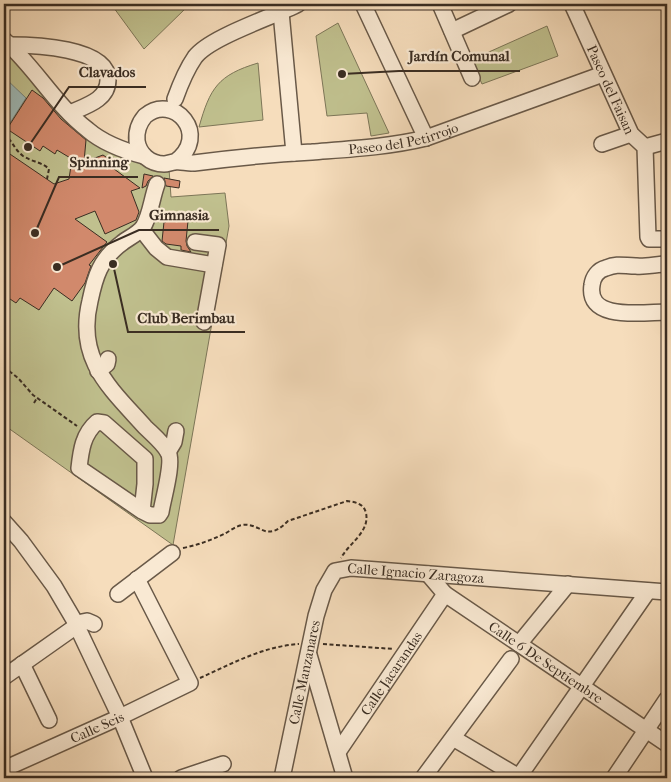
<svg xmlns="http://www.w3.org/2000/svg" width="671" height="782" font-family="'IM FELL French Canon',serif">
	<rect width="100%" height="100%" fill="#f6ddbc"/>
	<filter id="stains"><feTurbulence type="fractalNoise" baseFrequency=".004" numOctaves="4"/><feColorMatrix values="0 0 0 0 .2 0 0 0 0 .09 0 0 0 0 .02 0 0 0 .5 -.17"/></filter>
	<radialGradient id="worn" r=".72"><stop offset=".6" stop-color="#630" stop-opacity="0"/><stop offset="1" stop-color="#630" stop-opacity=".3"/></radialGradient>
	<path fill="#c0c08e" stroke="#7d7658" d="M111 4H193L187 7 144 49Z
		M338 23 389 133 371 136 367 113 327 116 316 36Z
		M547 26 558 56 482 84 471 60Z
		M4 42 66 111 169 169 171 197 225 193 229 226 173 545 4 425Z
		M258 63 263 120 199 127C210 88 218 75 258 63Z"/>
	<path fill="#9ebab8" stroke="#76827c" d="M4 77 26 98 10 123 4 121Z"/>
	<path fill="#d1896c" stroke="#3a2d22" d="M32 90 43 98 61 119 86 140 84 162 103 155 112 161 110 166 140 188 131 191 139 212 136 220 105 234 95 211 75 219 107 242 89 265 91 266 85 283 72 301 54 288 39 310 20 298 16 303 4 295V234L9 226 4 224 7 220 4 218V150L54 184 69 179 72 159 57 150 55 154 43 146 40 151 7 129Z
		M144 174 153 176 148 181 146 186 142 188Z
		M164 178 180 181 179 188 166 186Z
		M167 219 188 221 186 241 187 246 191 252 181 250V246L166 244 162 241 164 222H166Z"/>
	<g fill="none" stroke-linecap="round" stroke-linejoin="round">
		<g stroke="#695948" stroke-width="18">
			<g id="minor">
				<path d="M363 4 426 138"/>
				<path d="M440 4 472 78"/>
				<path id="s1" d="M572 4 631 134 645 147 648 237 649 239H667"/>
				<path d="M281 12 294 153"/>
				<path d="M452 31 509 4"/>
				<path d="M4 40C35 67 55 105 88 130 103 143 125 151 144 156"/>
				<path d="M9 45C33 45 108 47 108 80 108 100 85 106 70 113"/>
				<path d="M175 99C180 85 186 70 195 57 210 37 273 17 298 4"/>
				<path d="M602 144 631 134"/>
				<path d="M645 147 667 141"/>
				<path d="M175 162C212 135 173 92 145 116 139 123 136 132 137 141 139 154 150 164 164 164 168 164 171 162 175 162 180 161 186 163 191 163"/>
				<path id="s2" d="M194 163C233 158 273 154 312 152 350 149 389 147 426 138L603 74"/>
				<path d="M142 230 156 248 167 257 214 265"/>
				<path d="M195 242 218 245 204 322"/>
				<path d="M667 264C657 264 646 267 636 266 624 266 618 263 606 268 598 270 593 277 592 285 586 322 644 312 667 312"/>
				<path d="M98 371 107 364 108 359"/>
				<path d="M168 452 174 442 176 431"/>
				<path d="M142 511 145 484V459L104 423 97 422C83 434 81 450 79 468L142 511 150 515H159L161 512C163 499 174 462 168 452 163 443 152 434 145 427 109 387 76 359 90 301 95 277 100 259 122 243 128 238 138 234 143 227 150 217 152 197 157 184"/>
				<path d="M4 522 21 541 54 586 74 620 120 717 145 778"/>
				<path id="s3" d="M428 574 445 594 667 744"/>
				<path d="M118 594 172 553"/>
				<path d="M519 644 568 584"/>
				<path d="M309 655 345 778"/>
				<path d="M22 664 49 720"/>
				<path d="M4 677 82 622 87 621 94 624"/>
				<path d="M453 738 519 777"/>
				<path id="s4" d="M338 752 445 594"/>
				<path id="s5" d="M4 769 120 717 190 683 137 579"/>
				<path d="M181 778 223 764"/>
				<path id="s6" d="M282 778 316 616 324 590 335 571 351 568 667 592"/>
				<path d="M423 778 511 659"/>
				<path d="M518 778 648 591"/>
				<path d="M614 778 667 699"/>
			</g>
		</g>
		<path stroke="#3a2d22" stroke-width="2" stroke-dasharray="4 2.5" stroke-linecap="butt" d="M4 134C12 140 14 149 23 156 32 162 42 162 49 169L47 179
			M4 228 7 229
			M4 367 18 378 33 395 77 426
			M34 403 37 398
			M183 548C198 545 211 540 224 534 230 531 236 526 242 525 261 522 265 544 288 521L347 501C356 502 364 504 366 513 370 532 349 543 341 558
			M323 644 394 649
			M200 678C231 664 264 646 299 644"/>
		<use href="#minor" stroke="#f9e9d3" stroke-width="15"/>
	</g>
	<g text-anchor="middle" stroke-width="4.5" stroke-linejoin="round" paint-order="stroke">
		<g font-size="14" fill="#3a2d22" stroke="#f9e9d3">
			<text dy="5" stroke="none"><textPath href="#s1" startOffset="94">Paseo del Faisan</textPath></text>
			<text dy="5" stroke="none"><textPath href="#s2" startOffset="211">Paseo del Petirrojo</textPath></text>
			<text dy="5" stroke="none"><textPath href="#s6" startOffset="296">Calle Ignacio Zaragoza</textPath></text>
			<text dy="5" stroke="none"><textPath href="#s3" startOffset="148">Calle 6 De Septiembre</textPath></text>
			<text dy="5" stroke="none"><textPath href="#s6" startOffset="108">Calle Manzanares</textPath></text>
			<text dy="5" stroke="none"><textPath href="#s4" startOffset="95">Calle Jacarandas</textPath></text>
			<text dy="5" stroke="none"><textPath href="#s5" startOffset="102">Calle Seis</textPath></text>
		</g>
	</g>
	<path fill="none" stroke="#3a2d22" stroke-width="2" d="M342 74L399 71H520M28 147L69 87H146M35 233L59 177H138M57 267L139 230H219M113 264L128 332H245"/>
	<g fill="#3a2d22" stroke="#f9e9d3" stroke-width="2">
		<circle cx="342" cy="74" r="5"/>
		<circle cx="28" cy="147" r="5"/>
		<circle cx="35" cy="233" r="5"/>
		<circle cx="57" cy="267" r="5"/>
		<circle cx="113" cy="264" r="5"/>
	</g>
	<g font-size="15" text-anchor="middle" font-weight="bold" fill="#3a2d22" stroke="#f9e9d3" stroke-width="4.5" stroke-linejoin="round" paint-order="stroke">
		<text x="459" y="61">Jardín Comunal</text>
		<text x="107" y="77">Clavados</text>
		<text x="99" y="167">Spinning</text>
		<text x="179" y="220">Gimnasia</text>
		<text x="186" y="323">Club Berimbau</text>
	</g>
	<rect width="671" height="782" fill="none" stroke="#f6ddbc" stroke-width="20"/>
	<rect x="5" y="5" width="661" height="772" fill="none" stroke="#3a2d22" stroke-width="2.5"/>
	<rect x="10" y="10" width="651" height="762" fill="none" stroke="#3a2d22"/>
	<rect width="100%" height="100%" filter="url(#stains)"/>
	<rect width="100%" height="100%" fill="url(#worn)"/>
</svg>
